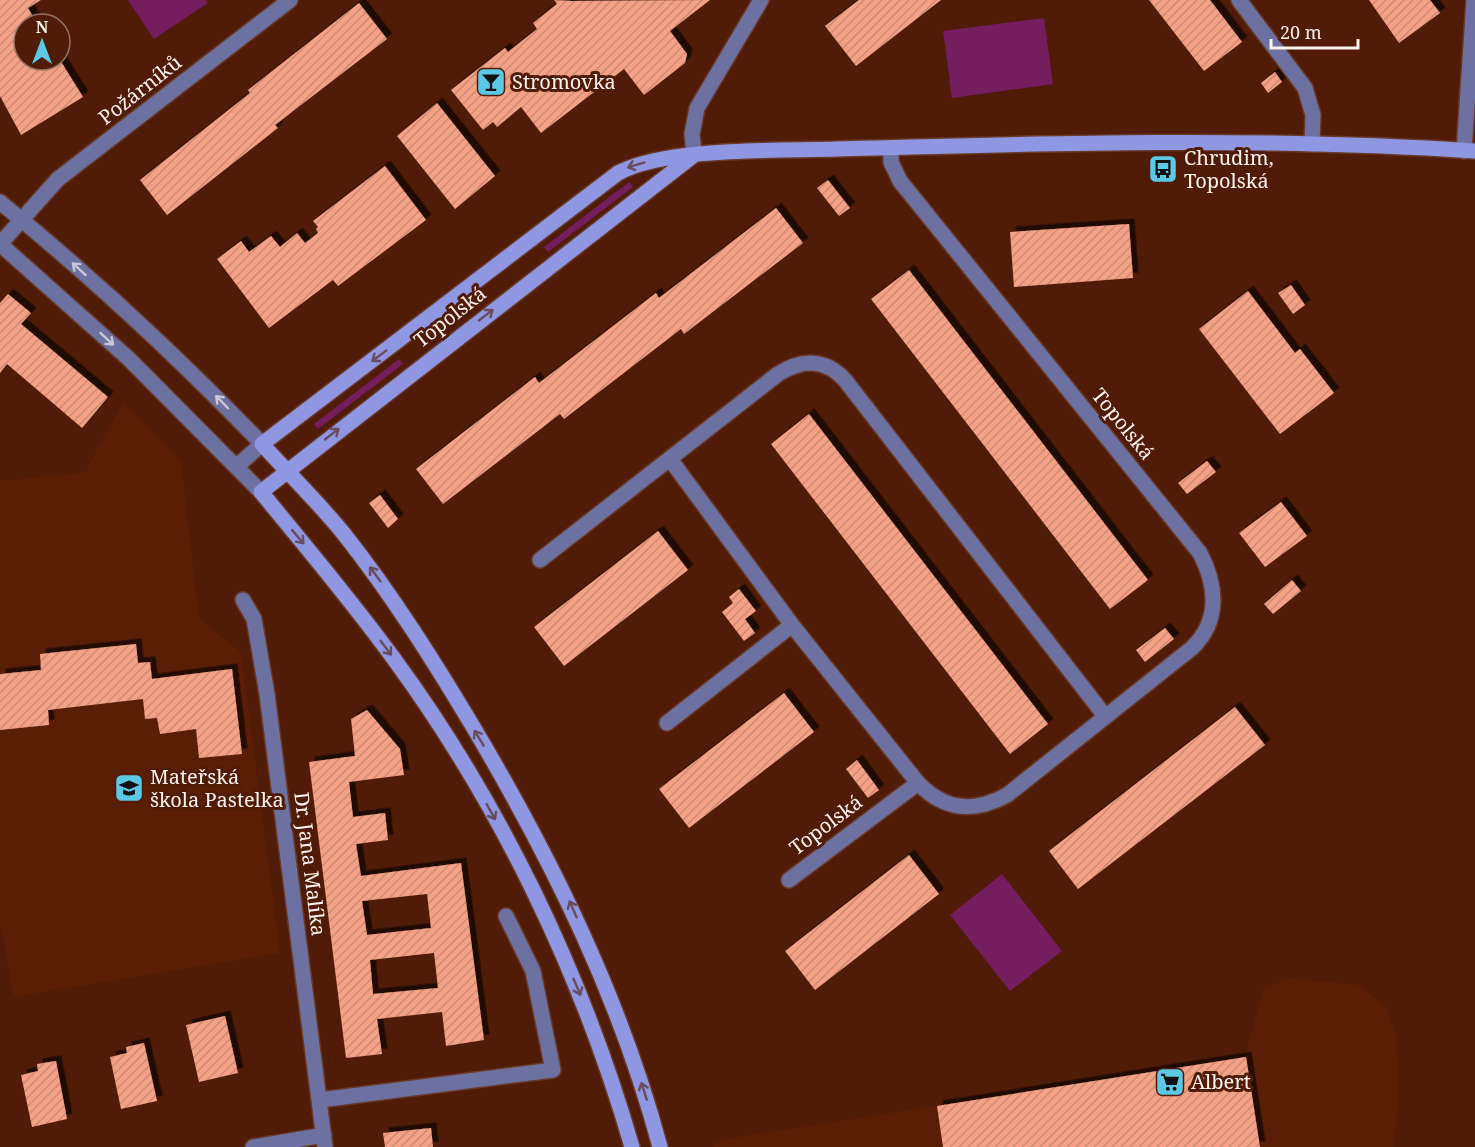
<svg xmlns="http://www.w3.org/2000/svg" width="1475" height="1147" font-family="'Noto Serif',serif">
	<defs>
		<pattern id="building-hatch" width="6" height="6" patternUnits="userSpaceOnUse" patternTransform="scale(1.5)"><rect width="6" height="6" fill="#f5a185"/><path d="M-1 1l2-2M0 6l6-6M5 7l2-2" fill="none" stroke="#cb8b76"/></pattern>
		<filter id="shadow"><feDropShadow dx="5.5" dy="-5.5" stdDeviation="0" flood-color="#0009"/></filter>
	</defs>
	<rect width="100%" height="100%" fill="#501b07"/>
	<path fill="#5a1e07" d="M123 402 181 461 199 619 241 652 280 953 14 997 0 924V481L85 472Z
		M1287 978 1359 985 1386 1007 1396 1037 1399 1088 1394 1147H713V1141L1245 1057 1263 989Z"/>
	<path fill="#741d5f" d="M128 0H206L208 3 154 39Z
		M1044 18 1053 84 952 98 943 31Z
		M629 182 633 187 548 252 544 247Z
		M399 359 403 364 318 429 314 424Z
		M1002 874 1062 951 1010 991 950 915Z"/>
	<path fill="url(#building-hatch)" fill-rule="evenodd" filter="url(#shadow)" d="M0 0H41L28 8 37 24H24V60H60L83 97 21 135 0 96Z
		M554 0 572 1 710 0 670 31 687 54 685 63 644 95 624 69 541 133 521 107 497 127 493 122 483 130 451 90 505 48 508 52 537 29 533 23 557 4Z
		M859 0H941L856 66 825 26Z
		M1149 0H1210L1242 42 1204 71Z
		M1369 0H1430L1440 13 1399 43Z
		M359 3 387 39 275 125 278 128 167 215 140 180 250 93 248 90Z
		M1275 72 1282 82 1268 93 1261 83Z
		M437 103 495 176 455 209 397 136Z
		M385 166 426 220 338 286 333 280 269 328 217 259 241 241 249 252 271 236 280 247 297 233 305 243 318 233 316 229 318 227 313 221Z
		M828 180 850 208 839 216 817 188Z
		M776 208 803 243 684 334 681 329 564 419 560 414 443 504 416 469 535 377 539 383 656 293 659 298Z
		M1129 224 1133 278 1014 287 1010 232Z
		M909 270 1148 580 1110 609 871 299Z
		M1291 285 1305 305 1293 314 1278 293Z
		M1248 291 1295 353 1300 349 1334 393 1280 434 1199 329Z
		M8 294 31 313 21 324 108 397 82 428 7 364 0 373V303Z
		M809 414 1048 724 1010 754 771 444Z
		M1207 461 1216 472 1187 494 1178 483Z
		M380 495 398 519 388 528 369 503Z
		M1281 502 1307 536 1265 567 1239 533Z
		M658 531 688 570 564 666 534 627Z
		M1292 580 1301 591 1273 614 1264 604Z
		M739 589 756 611 745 619 755 633 744 641 722 612 733 603 729 597Z
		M1165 628 1174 639 1145 662 1136 650Z
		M136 644 138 663 150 662 152 679 232 669 242 754 199 758 196 729 160 734 157 718 145 719 143 699 48 710 49 725 0 730V674L41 670 40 654Z
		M784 693 814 732 689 828 659 789Z
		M1235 707 1265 745 1078 889 1049 851Z
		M367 710 400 749 404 775 349 782 353 817 385 813 388 840 356 844 361 876 461 863 484 1040 446 1046 442 1012 377 1019 382 1054 346 1058 309 762 355 756 351 719ZM427 894 431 928 367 935 362 901ZM434 953 438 988 373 994 370 960Z
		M857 760 879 790 868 798 846 769Z
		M909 855 939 894 815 990 785 951Z
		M225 1016 238 1073 199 1082 186 1025Z
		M144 1043 157 1101 121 1109 110 1057 127 1053 126 1047Z
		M1246 1057 1260 1147H943L937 1106Z
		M56 1061 67 1119 32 1127 21 1075 38 1071 37 1064Z
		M431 1128 433 1147H385L383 1133Z"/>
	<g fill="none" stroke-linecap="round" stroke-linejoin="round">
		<g stroke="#683927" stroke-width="18">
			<path id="minor" d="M1239 0 1305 88 1313 115 1312 144
				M1464 151 1474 0
				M694 155 692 134 697 108 761 0
				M0 244 58 179 290 0
				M670 459 792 625 918 783C945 811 974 813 1007 795L1192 648C1220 621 1217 586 1200 553L900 181 891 162V148
				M540 560 778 374C802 359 825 358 845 380L1105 716
				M243 600 254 619 267 694 325 1147
				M667 723 792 625
				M789 880 918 783
				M320 1100 553 1070 533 971 506 916
				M253 1147 324 1135"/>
		</g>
		<g stroke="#683927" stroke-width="18">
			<path id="tertiary" d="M0 202C92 277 179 358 262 444L237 466
				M0 244 129 359 261 492"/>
		</g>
		<g stroke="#683927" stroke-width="18">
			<path id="secondary" d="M632 1147C582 974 501 805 394 659 352 601 306 547 261 492L694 155
				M660 1147C620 998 553 862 475 730 435 663 393 596 344 534 319 503 289 474 262 444L618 173C667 147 778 151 837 149 1049 143 1263 137 1475 151"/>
		</g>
		<use href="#minor" stroke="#6c71a1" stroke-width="15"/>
		<use href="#tertiary" stroke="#6c71a1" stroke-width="15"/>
		<use href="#secondary" stroke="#8f96e2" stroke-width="15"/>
	</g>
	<defs><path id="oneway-shaft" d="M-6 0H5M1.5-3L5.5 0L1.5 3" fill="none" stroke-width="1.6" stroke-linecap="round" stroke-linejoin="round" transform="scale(1.5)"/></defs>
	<g stroke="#694c5f">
		<use href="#oneway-shaft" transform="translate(636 165) rotate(163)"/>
		<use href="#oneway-shaft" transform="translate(486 315) rotate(-38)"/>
		<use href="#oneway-shaft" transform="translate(379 356) rotate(143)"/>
		<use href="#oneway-shaft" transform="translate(332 434) rotate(-38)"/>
		<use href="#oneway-shaft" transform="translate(298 537) rotate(50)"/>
		<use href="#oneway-shaft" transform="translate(375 574) rotate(-127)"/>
		<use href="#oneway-shaft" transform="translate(386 648) rotate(53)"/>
		<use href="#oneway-shaft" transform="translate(479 738) rotate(-121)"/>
		<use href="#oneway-shaft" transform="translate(491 812) rotate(61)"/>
		<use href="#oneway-shaft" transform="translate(573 909) rotate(-114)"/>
		<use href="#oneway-shaft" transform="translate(577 987) rotate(67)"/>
		<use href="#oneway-shaft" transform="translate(644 1091) rotate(-108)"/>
	</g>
	<g stroke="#cac6d4">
		<use href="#oneway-shaft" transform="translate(79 269) rotate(-138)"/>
		<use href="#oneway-shaft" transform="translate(107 339) rotate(43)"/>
		<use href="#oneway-shaft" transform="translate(222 402) rotate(-134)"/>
	</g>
	<defs>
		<g id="bar-square" transform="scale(1.5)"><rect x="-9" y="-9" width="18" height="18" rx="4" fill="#5bc8e6" stroke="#501b07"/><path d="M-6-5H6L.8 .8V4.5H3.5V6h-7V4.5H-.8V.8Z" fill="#111"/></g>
		<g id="bus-square" transform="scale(1.5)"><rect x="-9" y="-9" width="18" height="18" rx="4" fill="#5bc8e6" stroke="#501b07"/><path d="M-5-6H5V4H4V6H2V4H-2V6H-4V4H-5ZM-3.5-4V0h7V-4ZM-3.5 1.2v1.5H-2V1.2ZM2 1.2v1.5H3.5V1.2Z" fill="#111"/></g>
		<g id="school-square" transform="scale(1.5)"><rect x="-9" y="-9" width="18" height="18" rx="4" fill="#5bc8e6" stroke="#501b07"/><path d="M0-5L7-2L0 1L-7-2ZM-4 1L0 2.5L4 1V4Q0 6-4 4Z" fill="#111"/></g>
		<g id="supermarket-square" transform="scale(1.5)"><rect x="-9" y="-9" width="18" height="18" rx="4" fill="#5bc8e6" stroke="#501b07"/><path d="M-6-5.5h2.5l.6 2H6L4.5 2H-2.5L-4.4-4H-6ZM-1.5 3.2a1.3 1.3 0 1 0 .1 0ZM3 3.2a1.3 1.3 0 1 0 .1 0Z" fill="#111"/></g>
	</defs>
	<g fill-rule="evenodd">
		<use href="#bar-square" x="491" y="82"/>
		<use href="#bus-square" x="1163" y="169"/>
		<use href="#school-square" x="129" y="788"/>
		<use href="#supermarket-square" x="1170" y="1082"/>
	</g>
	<g text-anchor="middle" stroke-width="6" stroke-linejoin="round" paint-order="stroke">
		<g font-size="20" fill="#fcf3ef" stroke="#501b07" text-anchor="start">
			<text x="512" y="89">Stromovka</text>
			<text x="1184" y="165">Chrudim,<tspan x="1184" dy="23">Topolská</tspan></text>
			<text x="150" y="784">Mateřská<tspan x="150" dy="23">škola Pastelka</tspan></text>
			<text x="1191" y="1089">Albert</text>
		</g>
		<g font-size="20" fill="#fcf3ef" stroke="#501b07">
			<text transform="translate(140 90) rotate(-38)" y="7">Požárníků</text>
			<text transform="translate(450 317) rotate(-38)" y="7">Topolská</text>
			<text transform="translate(1123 424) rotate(51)" y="7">Topolská</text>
			<text transform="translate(826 825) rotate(-37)" y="7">Topolská</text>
			<text transform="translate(310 864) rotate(83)" y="7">Dr. Jana Malíka</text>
		</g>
	</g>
	<g transform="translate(42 42)"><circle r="28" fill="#501b07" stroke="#957164" stroke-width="1.5"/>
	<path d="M0-4.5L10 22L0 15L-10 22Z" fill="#5bc8e6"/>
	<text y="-9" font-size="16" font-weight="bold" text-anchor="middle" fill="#fcf3ef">N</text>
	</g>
	<path d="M1271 39v9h87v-9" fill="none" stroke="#fcf3ef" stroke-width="3"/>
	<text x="1280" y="39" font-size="18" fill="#fcf3ef" stroke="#501b07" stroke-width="4.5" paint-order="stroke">20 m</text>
</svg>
